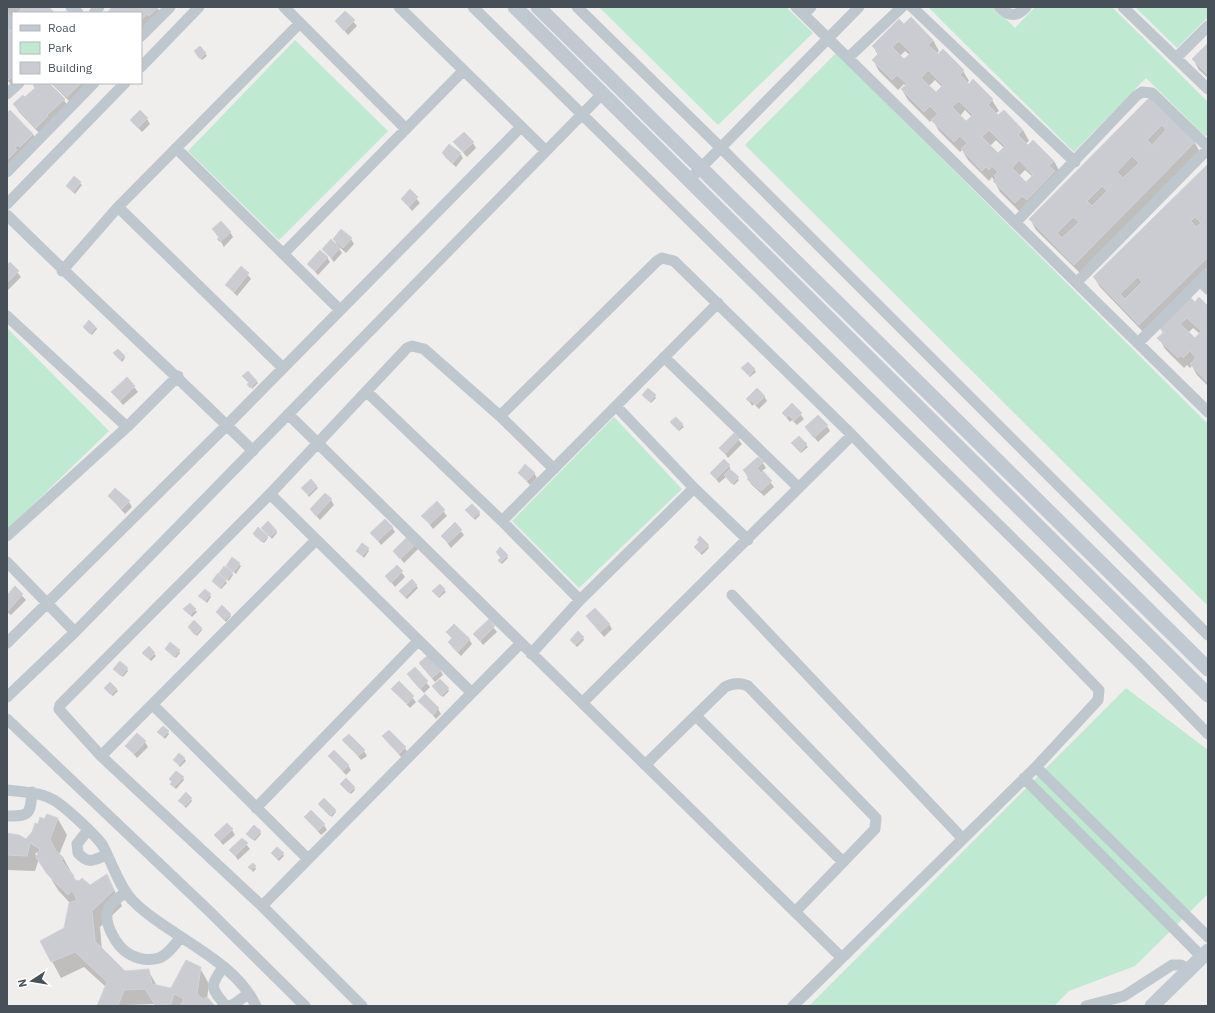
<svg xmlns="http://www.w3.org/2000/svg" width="1215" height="1013" font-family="'IBM Plex Sans',sans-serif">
	<rect width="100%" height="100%" fill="#f0eded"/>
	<path fill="#bfe9d1" d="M599 7H786L813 33 718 125Z
		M928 7H994L1015 28 1035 7H1112L1208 102V134L1205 136 1146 78 1074 152Z
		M1135 7H1208V17L1177 48Z
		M295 40 388 131 279 240 188 151Z
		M836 53 1208 424V606L745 145Z
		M7 328 109 431 7 530Z
		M614 417 682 489 579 588 512 521Z
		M1126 688 1208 750V894L1135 966 1069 991 1054 1006H809Z"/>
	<path fill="#0003" fill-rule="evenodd" d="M7 7H48L54 13H13V18L7 12Z
		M113 7H157L162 15 141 36V13H108Z
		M345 12 357 26 348 35 336 21Z
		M904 26 933 40 939 51 936 54 963 71 969 81 967 83 969 85 973 81 992 100 999 111 995 114 1023 130 1029 141 1025 144 1054 161 1060 172 1021 213 1000 192 992 177 989 181 968 160 962 150 960 152 939 131 932 119 930 122 908 100 902 90 906 86 904 84 898 90 879 71 873 60 878 55 873 46ZM905 51 910 55 904 61 900 56ZM935 80 942 87 936 93 929 86ZM965 110 972 117 966 123 960 116ZM996 140 1004 148 998 154 990 146ZM1025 170 1033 177 1026 184 1019 176Z
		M7 28 13 34 14 87 7 80Z
		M1208 44V78L1199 70 1193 59Z
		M200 47 207 56 202 60 195 52Z
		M36 83H48L64 100 69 108 41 135 19 112 14 104 25 98 36 88Z
		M51 83H94L72 104Z
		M1150 98 1195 143 1201 154 1081 274 1036 230 1030 219Z
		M7 114 33 134 37 142 7 166Z
		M147 119 150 124 142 132 131 120Z
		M454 142 473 143 476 148 467 157Z
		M460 153 463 158 456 167 446 158 443 154Z
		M1208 165V274L1146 335 1100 287 1094 277Z
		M74 178 82 185 75 194 67 186Z
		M410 191 420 203 412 211 402 199Z
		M214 230 230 232 233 237 224 247Z
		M334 239H351L354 244 346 253 337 245Z
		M338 247 342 253 334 262 323 249Z
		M327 257 330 262 318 275 308 264Z
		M10 263 21 277 7 291V266Z
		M241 267 251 279 237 296 226 285Z
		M1195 303 1208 307V386L1197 375 1192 366 1190 368 1187 365 1184 368 1165 349 1159 338 1163 333 1160 327ZM1193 328 1200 334 1195 340 1188 333Z
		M96 327 97 329 92 335 85 329Z
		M114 353 124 356 125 358 122 362Z
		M742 369H754L756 372 750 377Z
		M127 378 138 392 123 405 112 392Z
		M256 381 258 383 252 389 250 383Z
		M655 396 656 398 651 403 644 397Z
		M764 396 767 401 759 409 754 404 752 406 748 399Z
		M792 404 804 419 797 425 792 420 790 422 783 413Z
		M676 418 684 427 679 431 673 424Z
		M827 426 830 431 818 442 806 427Z
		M734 434 742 444 728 458 721 448Z
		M794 445H806L808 447 801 453Z
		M763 463 766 468 762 471 774 487 764 496 751 484 744 470Z
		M729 465 731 471 739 480 734 485 726 477 719 483 711 473Z
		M519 473H534L537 478 530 485Z
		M311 480 318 488 309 497 302 488Z
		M109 496 129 502 132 507 125 514Z
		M331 500 334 505 320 520 311 510Z
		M437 503 447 516 433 529 423 516Z
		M468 512H479L480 515 475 520Z
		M455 524 464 535 451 548 442 536Z
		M392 527 395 532 381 545 372 533Z
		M264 530 276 531 277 533 272 539Z
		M255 536H267L268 538 264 543Z
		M408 537 418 549 404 563 394 551Z
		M708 546 709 548 702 555 696 549Z
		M368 549 369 551 364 558 357 551Z
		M507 556 508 558 502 564 499 561Z
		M232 559 241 566 236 574 230 569 233 575 229 581 223 577 227 583 221 589 214 583 223 578 220 573 230 572 227 566Z
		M397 566 405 577 395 587 386 576Z
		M412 581 418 588 407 599 402 594Z
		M440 585 446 592 439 598 433 592Z
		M15 588 26 600 11 615 7 612V596Z
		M205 590 211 597 207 603 200 596Z
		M195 610 197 612 192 617 186 611Z
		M218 614H230L231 616 226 622Z
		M587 617 609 624 612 629 604 637Z
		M488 621 497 632 483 645 475 634Z
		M189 627 201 628 202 630 197 636Z
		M447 632 469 639 472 644 461 656 452 647 449 643 452 639Z
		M583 638 584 640 577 647 572 642Z
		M166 649 179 650 180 653 176 658Z
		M154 654 156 656 151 661 145 655Z
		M420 664 440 670 443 675 435 682Z
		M114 669H127L128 671 123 677Z
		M415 669 430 687 424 693 408 675Z
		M399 682 416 702 410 708 393 689Z
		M116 689 118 691 113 696 107 691Z
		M435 689H448L449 691 443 697Z
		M420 701 438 709 441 714 436 719Z
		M168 732 169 734 165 739 160 734Z
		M383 737 405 748 408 753 402 758Z
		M344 740 364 751 367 756 361 760Z
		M145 742 148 747 137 758 126 746Z
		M180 754 186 761 180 767 174 760Z
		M329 757 348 765 351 770 346 775Z
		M183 778 184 780 176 789 171 784Z
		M343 786 354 787 355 790 351 794Z
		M191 799 192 801 186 808 181 803Z
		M321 806 335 810 336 812 332 817Z
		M305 817 324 825 327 830 321 835Z
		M58 819 67 835 59 855 64 859 76 881 89 886 107 875 122 906 100 927 102 951 125 972 148 970 157 986 172 989 200 968 209 984 207 999 213 1006H156L155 1004 98 1006 106 987 84 967 61 978 41 941 65 929 70 903 58 890 39 859 35 871 7 870V834L26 841 38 825 45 820ZM37 852 40 858 39 859 35 854Z
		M232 830 235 835 223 845 215 835Z
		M260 832 261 834 255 841 248 836Z
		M242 839 250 849 238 860 231 850Z
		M283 854 284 856 279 861 273 855Z
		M255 867 256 869 253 872 251 869Z"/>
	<path fill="#caccd1" stroke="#d2d3d8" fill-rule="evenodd" d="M23 7H49L55 13H17Z
		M112 7H159L149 16 147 14 141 20V13H107Z
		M345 11 355 20 344 31 335 21Z
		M911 17 933 40 928 45 938 54 943 49 964 70 960 75 969 84 973 79 993 99 988 105 998 115 1004 110 1023 130 1018 135 1028 145 1033 140 1054 161 1049 166 1055 171 1027 200 1022 196 1015 203 993 181 996 178 994 176 998 172 992 166 989 170 986 167 982 171 961 149 967 143 960 136 954 142 931 120 938 114 930 106 924 112 901 89 907 84 897 75 892 80 872 60 879 53 872 46 899 19 904 24ZM899 41 911 53 904 59 892 47ZM928 70 943 85 936 92 921 78ZM959 101 973 115 966 121 952 107ZM989 130 1005 146 998 153 982 137ZM1019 160 1033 175 1026 182 1012 168Z
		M7 27 13 33V76L9 80 7 78Z
		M1208 43V75L1192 59Z
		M200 46 206 53 200 59 194 51Z
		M35 83H49L65 99 47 115 48 116 36 128 13 104 23 95 25 97 35 88 33 85Z
		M53 83H79V85L67 97Z
		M1150 97 1195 142 1074 265 1029 219ZM1162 125 1166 130 1152 145 1147 140ZM1132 156 1139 163 1123 178 1117 172ZM1102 186 1107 191 1092 206 1087 201ZM1073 217 1079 222 1062 238 1057 233Z
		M10 110 33 134 20 147 18 145 15 148 17 150 7 160V113Z
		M140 110 148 118 138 128 130 120Z
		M464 132 474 142 463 152 453 142Z
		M449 144 461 153 453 163 442 153Z
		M1208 164V257L1139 325 1093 277ZM1195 217 1201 223 1196 227 1191 221ZM1138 277 1142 282 1125 299 1120 294Z
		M74 176 81 182 73 192 66 186Z
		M410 189 418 197 409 207 401 199Z
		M221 221 231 232 220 242 217 239 219 237 212 229Z
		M341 229 352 238 343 248 333 239Z
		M331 239 340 248 331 258 322 249Z
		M320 250 328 257 315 271 307 264Z
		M10 262 19 271 7 283V265Z
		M241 266 249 273 234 292 225 285Z
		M1188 295 1195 302 1199 297 1208 306V383L1190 364 1196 358 1190 351 1183 358 1181 355 1178 358 1157 338 1164 332 1158 327ZM1187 318 1201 331 1195 338 1180 324Z
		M89 320 96 327 90 334 83 327Z
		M118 349 125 356 120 360 113 353Z
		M748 362 755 369 749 376 741 368Z
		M248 371 257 381 250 388 247 384 249 383 242 376Z
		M127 377 135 386 120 401 111 392Z
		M648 388 656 395 650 402 642 395Z
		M757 388 765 396 756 405 750 400 749 402 746 399Z
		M792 403 802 413 794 421 789 415 786 417 782 413Z
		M818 415 828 425 814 438 805 427Z
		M676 417 683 424 678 430 670 422Z
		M734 433 740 438 725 454 719 448Z
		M799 436 807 444 800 452 791 443Z
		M758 457 764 462 757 468 761 473 763 471 772 481 761 491 747 479 749 477 743 470Z
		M724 459 730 465 716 479 710 473Z
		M525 464 535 473 527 481 518 473Z
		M730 469 739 477 732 484 724 475Z
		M311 479 317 486 308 495 301 488Z
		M115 488 130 501 122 509 108 496Z
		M325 493 332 499 316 516 310 509Z
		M437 501 445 510 430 524 421 516Z
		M472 504 480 512 473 518 465 510Z
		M385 519 393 527 378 541 370 533Z
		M268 521 277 531 270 537 261 528Z
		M455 522 462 530 448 543 441 536Z
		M258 527 268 536 262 542 253 534Z
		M408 536 416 544 400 559 393 551Z
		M700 536 709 545 700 553 694 547 699 542 697 540Z
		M362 543 369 548 362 556 356 551Z
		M500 547 508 555 500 563 498 560 501 558 496 552Z
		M232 557 240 563 234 572 226 566Z
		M397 565 403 571 391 583 385 576Z
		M224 566 233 572 227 580 219 573Z
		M218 573 226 580 220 588 212 581Z
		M412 579 417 585 405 597 399 591Z
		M440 584 445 589 438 597 432 591Z
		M15 586 23 594 8 611 7 595Z
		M205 589 211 594 205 601 198 596Z
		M190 603 196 609 190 615 183 609Z
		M222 605 231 614 224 620 216 612Z
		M595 608 610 624 600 632 586 616Z
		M489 619 495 626 480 641 473 634Z
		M194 620 202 628 195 635 188 627Z
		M454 624 470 639 458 652 448 642 452 638 446 632Z
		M578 631 584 637 575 645 570 640Z
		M170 642 180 650 174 657 165 649Z
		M149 646 155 653 149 659 142 653Z
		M428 655 441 670 432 678 419 663Z
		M120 661 128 668 121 676 113 669Z
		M415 667 428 681 420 689 407 674Z
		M440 679 449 688 441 696 432 686Z
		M399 681 414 696 407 704 391 689Z
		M110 682 117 689 111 695 104 688Z
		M425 694 439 708 433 715 418 701Z
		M163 726 169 731 163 737 157 732Z
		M389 730 406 747 399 754 382 736Z
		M137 733 146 741 134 754 125 746Z
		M349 734 365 750 358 756 342 740Z
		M334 750 349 765 343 771 328 756Z
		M179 753 185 758 179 765 173 760Z
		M176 771 184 777 174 787 170 784 172 782 169 779Z
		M346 778 355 787 349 793 340 784Z
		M186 792 192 798 185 806 178 801Z
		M324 798 336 810 330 816 318 804Z
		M311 810 325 824 318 831 304 817Z
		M47 814 58 818 50 839 56 851 64 858 61 860 74 876 73 879 79 881 82 878 90 885 107 874 114 890 92 911 95 941 125 971 149 969 152 984 171 988 186 960 201 967 197 994 203 999 207 997 215 1006H180L184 999 174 994 171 1004 155 1005 145 989 124 990 118 1006H97L107 982 75 952 51 962 40 941 64 928 69 903 77 900 72 890 68 895 47 874 36 857 40 849 30 843 27 856 7 855V833L19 835 26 839 32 832 35 823 38 824 40 817 44 819Z
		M227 823 233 829 220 841 214 835Z
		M254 825 261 831 253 840 246 834Z
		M242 838 248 843 235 856 229 850Z
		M277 847 284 853 277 859 271 853Z
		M253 863 256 866 251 870 248 867Z"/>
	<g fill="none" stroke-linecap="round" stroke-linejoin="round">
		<path stroke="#bfc7ce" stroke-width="11" d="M71 7 78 13
			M284 7 406 129
			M399 7 546 151
			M473 7 1140 664 1208 734
			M577 7 721 148 1208 635
			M796 7 1208 412
			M912 7 1075 162
			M1000 7C1009 17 1017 17 1026 7
			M1123 7 1208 89
			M94 13 99 7
			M804 14 811 7
			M7 19 13 25
			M141 36 170 7
			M849 57 902 7
			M1176 58 1208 26
			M141 67 199 7
			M7 94 19 83
			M176 148 340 310
			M7 172 94 83
			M689 180 859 7
			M7 204 125 83
			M118 207 283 368
			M7 215C88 295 172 371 253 451
			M1016 222 1136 96 1142 92 1152 93 1208 147
			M283 254 463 71
			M62 271 118 207 300 23
			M1200 281 1208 289
			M1077 282 1208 149
			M7 316 127 427
			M1139 342 1208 273
			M664 357 799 488
			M367 392 502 521 580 600
			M616 406 694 488 748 540
			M288 414 842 958
			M500 416 657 261 662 258 674 261 852 435 1099 690 1098 700 1036 767 793 1006
			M270 494 472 693
			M502 521 718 303
			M7 536 127 427 178 376
			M7 562 75 632
			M732 595 963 839
			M7 643 227 425 521 127
			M531 654 580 600 694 488
			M7 697 75 632 602 94
			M582 703 852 435
			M153 705 308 859
			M696 716 843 862
			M7 719 207 909 305 1006
			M101 756 316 540
			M645 765 725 687C733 683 740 682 748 686L876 818 875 829 795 912
			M1036 767 1208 937
			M1024 778 1202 957
			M7 790C24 792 42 792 57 802 68 810 96 835 103 846 112 863 119 886 132 900 167 936 234 958 256 1006
			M256 808 418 641
			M7 816C30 816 30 815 32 792
			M88 830 77 844 78 853C89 865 93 860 107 855
			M126 892C121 896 113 901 110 906 100 920 117 947 129 954 138 959 149 961 159 958 168 955 175 944 181 937
			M262 906 521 643
			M223 967C214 982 208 985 221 1000 223 1003 225 1006 229 1006 235 1005 243 997 248 994
			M362 1006 262 906 101 756 63 714 59 709 60 705 270 494 407 348 412 346 424 349 500 416 554 469
			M1086 1006 1124 996 1172 965H1181L1188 969"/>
		<path stroke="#c0c8d2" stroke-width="15" d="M515 7 1208 695
			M538 7 1208 669
			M1152 1006 1208 951"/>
	</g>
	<rect width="1215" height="1013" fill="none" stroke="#475058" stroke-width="16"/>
	<rect x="12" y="12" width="130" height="72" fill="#ffffff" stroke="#b5b9bc"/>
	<rect x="20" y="25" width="20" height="6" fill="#c0c8d2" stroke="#b5b9bc"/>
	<text x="48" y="32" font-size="12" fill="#475058">Road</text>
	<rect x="20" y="42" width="20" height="12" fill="#bfe9d1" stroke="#b5b9bc"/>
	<text x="48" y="52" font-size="12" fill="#475058">Park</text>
	<rect x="20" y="62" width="20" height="12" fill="#caccd1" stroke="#b5b9bc"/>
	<text x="48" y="72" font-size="12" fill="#475058">Building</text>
	<g transform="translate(32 981) rotate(258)" stroke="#ffffff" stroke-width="3" paint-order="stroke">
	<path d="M0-3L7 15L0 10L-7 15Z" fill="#475058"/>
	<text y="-6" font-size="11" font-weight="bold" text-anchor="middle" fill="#475058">N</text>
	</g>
</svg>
